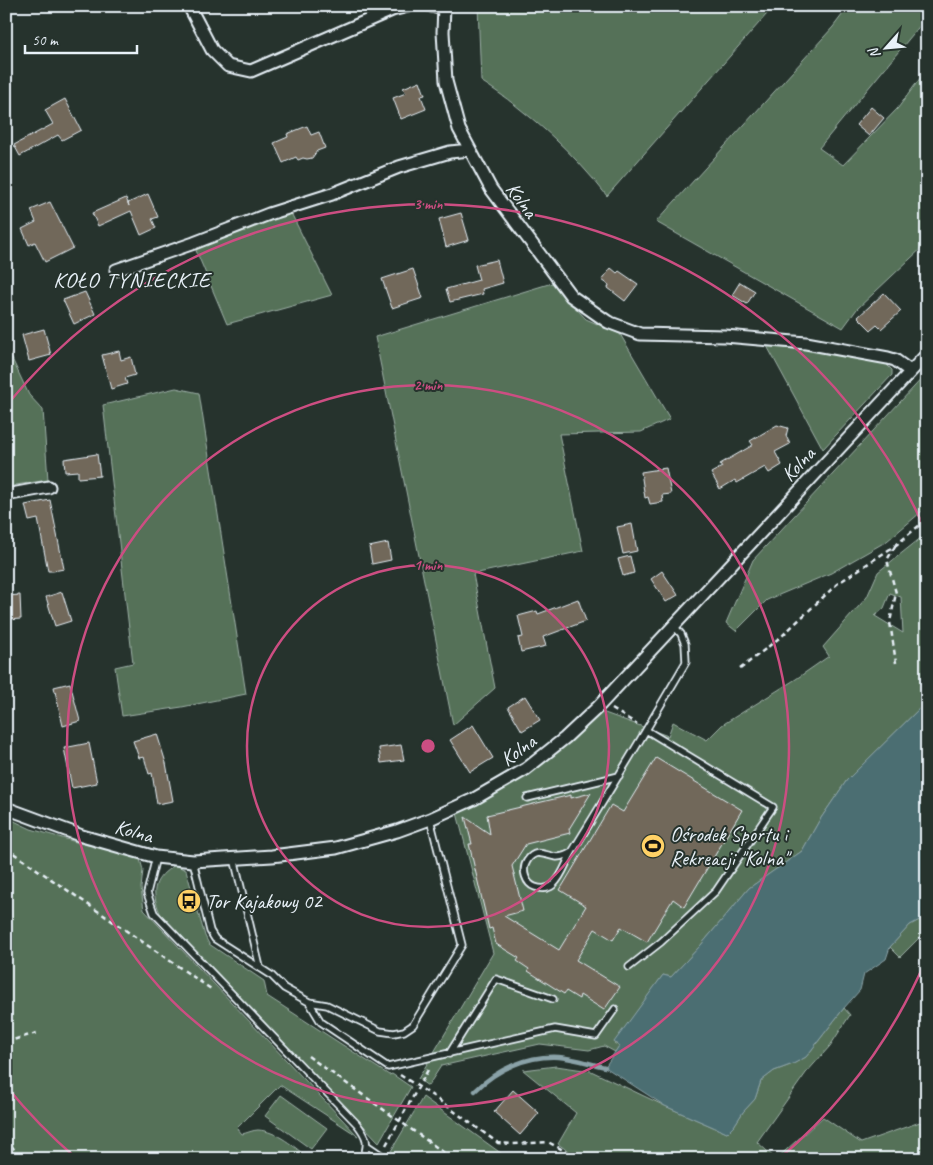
<svg xmlns="http://www.w3.org/2000/svg" width="933" height="1165" font-family="Caveat,sans-serif">
	<rect width="100%" height="100%" fill="#26332d"/>
	<filter id="ink" filterUnits="userSpaceOnUse"><feTurbulence type="fractalNoise" baseFrequency=".02" numOctaves="2"/><feDisplacementMap in="SourceGraphic" scale="10" xChannelSelector="R" yChannelSelector="G"/><feConvolveMatrix kernelMatrix="1 2 1 2 8 2 1 2 1" color-interpolation-filters="sRGB"/></filter>
	<g filter="url(#ink)">
		<path fill="#557158" stroke="#9eb1a8" fill-rule="evenodd" d="M478 6H774L607 196C573 152 529 112 481 81Z
			M849 6H927V17L819 148 843 165 898 108 927 69V243L857 309 843 328 656 222 833 27Z
			M291 213 332 295 227 324 195 248Z
			M552 283 586 319 620 334 670 419 641 432 559 434 583 551 473 574 495 688 453 725 375 337Z
			M6 346 29 395 43 410 48 480 16 485 6 489Z
			M767 346 824 351 886 364 892 370V375L823 449Z
			M927 373V507L887 541 831 573 767 600 736 631 726 623 753 560Z
			M176 388 199 393 246 694 182 707 122 716 115 667 133 663 103 405Z
			M927 533V701L847 780 819 821 802 851 749 888 701 945 671 977 663 975 614 1043 619 1046 615 1052 604 1046 589 1050 540 1044 441 1066 428 1086 418 1079 493 953 457 813 504 789 528 774 602 712 668 736 673 722 707 740 722 725 796 679 829 656 823 647 867 597 878 572ZM890 593 901 597 903 633 875 616 884 608Z
			M6 817 31 829 83 844 129 854 140 859 143 870 141 888 144 910 358 1136 280 1085 237 1128 242 1134C247 1133 253 1130 258 1130 277 1131 295 1147 309 1159H6Z
			M175 865 186 870 205 936 209 944 264 981 267 996 389 1075 392 1074 411 1087 379 1142 160 913C150 890 154 878 175 865Z
			M927 916V930L900 957 890 947 910 925Z
			M844 1008 850 1015 830 1046 806 1073 757 1142 776 1159 823 1117 861 1143 920 1122 927 1129V1159H579L558 1144 576 1113 523 1070 556 1066 591 1071 665 1106 727 1133 734 1126 743 1112 755 1099 761 1081 774 1071 793 1064 806 1057Z
			M281 1095 327 1128 311 1149 265 1116Z
			M423 1097 509 1159H401L391 1151Z"/>
		<path fill="#4c6e72" stroke="#8aa2a8" d="M927 701V916L910 925 890 947 886 959 864 974 860 990 844 1008 806 1057 793 1064 774 1071 761 1081 755 1099 743 1112 734 1126 727 1133 665 1106 605 1067 619 1046 614 1042 663 975 671 977 701 945 749 888 802 851 819 821 847 780Z"/>
		<g fill="none" stroke-linecap="round" stroke-linejoin="round">
			<path stroke="#8aa2a8" stroke-width="4.5" d="M475 1091C497 1069 528 1055 559 1057 574 1058 591 1064 605 1067"/>
		</g>
		<path fill="#71675a" stroke="#e8f1f8" d="M420 81 425 95 421 96 426 109 401 119 393 98 406 93 403 88Z
			M65 99 81 130 62 140 58 135 20 156 14 145 53 124 45 110Z
			M871 107 884 118 869 136 856 125Z
			M307 126 311 135 319 132 325 148 317 151 312 158 307 159 303 158 298 160 296 157 283 163 274 143 288 137 287 134Z
			M148 194 158 217 152 219 156 228 141 235 131 211 98 226 92 213 126 198 129 206 128 203Z
			M50 202 73 248 45 262 35 242 29 245 22 229 36 222 31 210Z
			M461 213 469 240 446 247 439 219Z
			M497 260 503 283 482 289 483 294 450 302 446 289 479 280 475 265Z
			M611 268 617 273 619 271 638 284 625 301 608 288 609 285 602 280Z
			M413 269 423 298 392 308 382 279Z
			M740 282 755 291 747 304 732 295Z
			M85 292 95 314 74 324 63 300Z
			M884 293 901 311 881 329 877 325 871 330 858 317Z
			M44 329 51 355 29 361 22 335Z
			M119 351 121 360 131 357 135 375 125 378 127 384 111 389 102 355Z
			M777 425 788 428 786 436 790 444 775 452 782 465 769 473 765 467 737 483 735 480 720 489 711 473 722 467 720 464 753 445 750 441Z
			M97 454 100 476 78 478V471L65 472 64 459Z
			M666 468 671 494 662 495 663 502 650 504 648 497 645 498 641 472Z
			M50 500 64 569 53 571H48L38 519 29 521 25 505Z
			M632 524 637 551 623 554 617 527Z
			M388 543 391 560 372 564 369 547Z
			M630 556 634 573 623 576 618 559Z
			M662 571 678 595 666 602 651 579Z
			M62 592 71 621 55 626 46 597Z
			M20 595 21 619 6 620V596Z
			M578 599 586 621 543 637 546 646 521 652 518 638 523 637 518 616 537 611 538 614Z
			M70 683 80 721 63 726 54 687Z
			M525 696 540 720 522 731 508 707Z
			M473 725 493 758 470 772 450 740Z
			M157 734 166 763 173 801 157 804 152 773 149 774 144 757 139 758 133 741Z
			M89 743 97 783 72 788 64 748Z
			M401 745 404 760 381 763 379 748Z
			M656 758 742 810 684 907 673 899 647 942 621 927 613 940 595 929 576 960 620 987 604 1010 580 995 579 999 566 991 564 994 528 971 529 969 517 961 519 958 496 944 492 928 489 929 469 844H472L465 817 490 834 487 815 571 795V798L591 793 569 829 570 833 526 844 512 866 523 911 504 916 559 950 586 906 560 890 611 805 623 812Z
			M513 1090 539 1113 520 1135 494 1112Z"/>
		<g fill="none" stroke-linecap="round" stroke-linejoin="round">
			<g stroke="#e8f1f8" stroke-width="9">
				<path id="service" d="M527 798 619 776
					M572 852C567 855 563 857 557 857 545 856 536 847 527 861 521 870 526 884 535 887 541 889 548 889 553 885 563 876 566 862 572 852 597 811 622 771 646 730
					M156 857 147 893 154 913 357 1124C367 1137 369 1142 363 1159
					M234 858 260 967
					M193 861 210 931 215 939 271 975 284 988 309 1002 327 1005 380 1031 394 1033 404 1031 413 1025 462 945 430 819
					M629 967 661 942 716 891 773 807 646 730 686 662 685 644 681 634 674 626
					M309 1002 321 1022 388 1067 555 1029 596 1036 615 1009
					M449 1054 496 979 553 999
					M368 1146 387 1159"/>
			</g>
			<g stroke="#e8f1f8" stroke-width="15">
				<path id="minor" d="M189 6 212 50 228 66 251 71 392 10 408 6
					M431 6 444 9
					M444 6 443 32 446 81 459 129 491 189 571 296 608 322 640 334 725 336 806 343 888 358 895 360 910 371
					M116 270 194 243 269 214 332 194 399 167 450 152 470 150
					M6 495 49 487
					M6 808 82 836 156 857 193 861 272 856 336 848 397 831 430 819 474 799 526 769 565 738 598 707 927 354"/>
			</g>
			<path stroke="#e8f1f8" stroke-width="2.5" stroke-dasharray="5 4" stroke-linecap="butt" d="M895 546 887 560 896 593 890 622 896 663
				M740 669 783 635 837 584 896 545 927 519
				M612 709 637 724
				M6 848 211 989
				M6 1042 40 1032
				M308 1056 453 1159
				M400 1075 433 1096 498 1143 513 1144 548 1142 580 1159
				M6 1138 21 1159
				M386 1145 429 1068"/>
			<use href="#service" stroke="#26332d" stroke-width="5.5"/>
			<use href="#minor" stroke="#26332d" stroke-width="11"/>
		</g>
	</g>
	<g fill="none" stroke="#cc4e82" stroke-width="2.5">
		<circle cx="428" cy="746" r="181"/>
		<circle cx="428" cy="746" r="361"/>
		<path d="M925 962A542 542 0 0 1 780 1158M76 1158A542 542 0 0 1 7 1087M7 405A542 542 0 0 1 925 530"/>
	</g>
	<defs>
		<g id="stadium-disc" transform="scale(1.25)"><circle r="9.5" fill="#ffd166" stroke="#26332d"/><path d="M0-5a6.5 5 0 1 0 0 10a6.5 5 0 1 0 0-10ZM-3.5-1.8h7v3.6h-7Z" fill="#111"/></g>
		<g id="bus-disc" transform="scale(1.25)"><circle r="9.5" fill="#ffd166" stroke="#26332d"/><path d="M-5-6H5V4H4V6H2V4H-2V6H-4V4H-5ZM-3.5-4V0h7V-4ZM-3.5 1.2v1.5H-2V1.2ZM2 1.2v1.5H3.5V1.2Z" fill="#111"/></g>
	</defs>
	<g fill-rule="evenodd">
		<use href="#stadium-disc" x="653" y="846"/>
		<use href="#bus-disc" x="189" y="901"/>
	</g>
	<g text-anchor="middle" stroke-width="4" stroke-linejoin="round" paint-order="stroke">
		<g font-size="21" fill="#e8f1f8" stroke="#26332d">
			<text transform="translate(522 200) rotate(54)" y="7">Kolna</text>
			<text transform="translate(798 464) rotate(-47)" y="7">Kolna</text>
			<text transform="translate(518 750) rotate(-36)" y="7">Kolna</text>
			<text transform="translate(134 831) rotate(16)" y="7">Kolna</text>
		</g>
		<g font-size="21" fill="#e8f1f8" stroke="#26332d" text-anchor="start">
			<text x="670" y="841">Ośrodek Sportu i<tspan x="670" dy="24">Rekreacji "Kolna"</tspan></text>
			<text x="206" y="908">Tor Kajakowy 02</text>
		</g>
		<g font-size="22" letter-spacing="1" fill="#e8f1f8" stroke="#26332d">
			<text x="132" y="287">KOŁO TYNIECKIE</text>
		</g>
	</g>
	<circle cx="428" cy="746" r="8" fill="#cc4e82" stroke="#26332d" stroke-width="2.5"/>
	<g font-size="15" text-anchor="middle" font-weight="bold" fill="#cc4e82" stroke="#26332d" stroke-width="4" stroke-linejoin="round" paint-order="stroke">
		<text x="428" y="209">3 min</text>
		<text x="428" y="390">2 min</text>
		<text x="428" y="570">1 min</text>
	</g>
	<rect width="933" height="1165" fill="none" stroke="#26332d" stroke-width="25"/>
	<rect x="12" y="12" width="908" height="1140" fill="none" stroke="#e8f1f8" stroke-width="2" filter="url(#ink)"/>
	<g transform="translate(886 48) rotate(243)" stroke="#26332d" stroke-width="4" paint-order="stroke">
	<path d="M0-4L9 19L0 12L-9 19Z" fill="#e8f1f8"/>
	<text y="-8" font-size="14" font-weight="bold" text-anchor="middle" fill="#e8f1f8">N</text>
	</g>
	<path d="M25 45v8h112v-8" fill="none" stroke="#e8f1f8" stroke-width="2.5"/>
	<text x="32" y="45" font-size="15" fill="#e8f1f8" stroke="#26332d" stroke-width="4" paint-order="stroke">50 m</text>
</svg>
